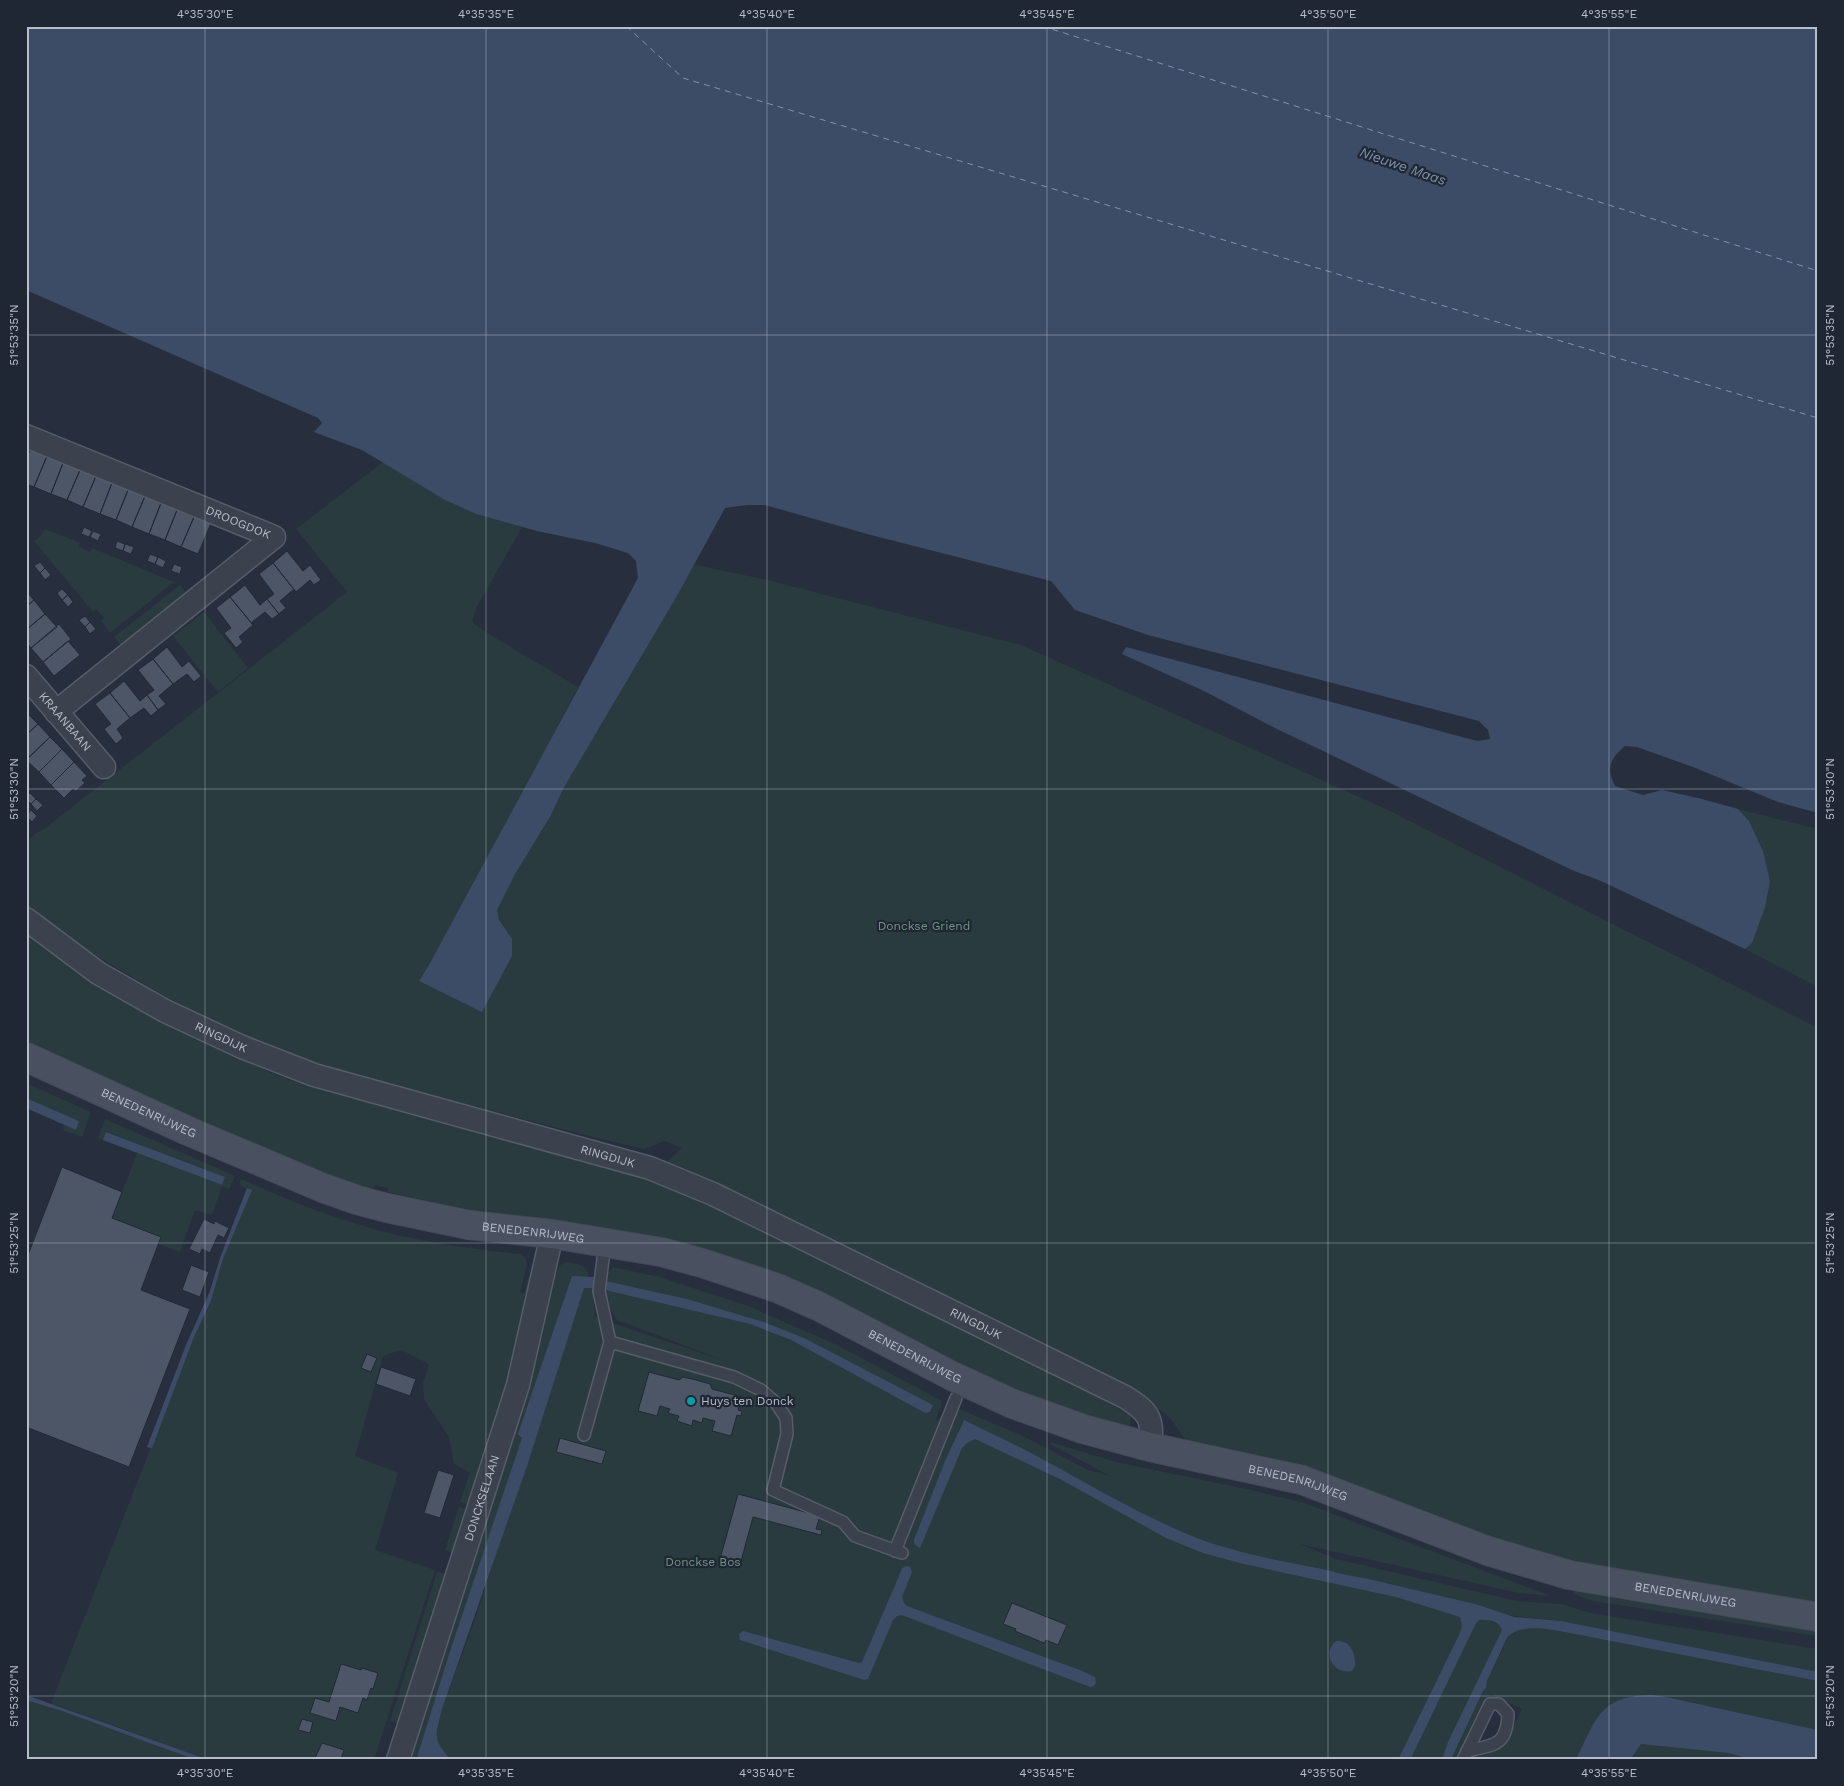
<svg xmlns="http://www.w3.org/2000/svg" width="1844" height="1786" font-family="'Work Sans',sans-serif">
	<rect width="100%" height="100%" fill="#272f3e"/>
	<path fill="#293b3f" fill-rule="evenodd" d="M383 462 445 500 476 514 522 527 476 608 472 622 487 633 578 687 519 802 430 963 419 981 437 989 686 563 763 579 1021 645 1386 809 1818 1028V1607L1578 1569 1198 1449 1184 1438 1171 1419 1162 1411 1127 1390 941 1293 775 1211 714 1181 667 1162 682 1148 664 1141 644 1149 593 1137 367 1079 317 1064 238 1034 181 1006 95 955 51 925 26 905V843L36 833 44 829 347 592 296 529Z
		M45 529 80 543 79 547 90 552 92 548 174 582 110 633 101 621 104 618 96 609 93 612 34 541 40 537Z
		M180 585 190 597 124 649 114 637Z
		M204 612 248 668 218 692 173 636Z
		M1738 809 1818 829V987L1745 949 1752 943 1770 881 1763 851 1749 821Z
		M26 931 230 1053 271 1073 306 1086 352 1099 396 1107 636 1173 689 1194 1065 1379 1131 1416 1130 1424 1121 1432 1022 1401 766 1269 723 1257 452 1213 453 1207 388 1192V1188L375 1185 373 1188 359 1185 358 1190 26 1047Z
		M26 1083 91 1112 82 1137 63 1130 64 1125 76 1129 79 1121 26 1098Z
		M105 1119 235 1176 229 1189 222 1186 212 1215 195 1210 180 1252 158 1244 161 1237 112 1218 137 1153 222 1185 225 1177 107 1132 103 1140 98 1138Z
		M241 1179C275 1194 309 1209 344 1220 401 1239 460 1248 520 1254L525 1257 527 1264 520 1292 524 1294 531 1269 557 1274 559 1266 565 1262C575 1263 590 1265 588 1277L572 1276 584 1287 592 1288V1289L593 1288 595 1317 728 1362 617 1320 603 1297 605 1290 750 1324 791 1340 925 1413 930 1412 933 1407 804 1338 764 1322 687 1299 606 1281 608 1272 613 1267 659 1277 748 1306 837 1345 942 1401 941 1407 936 1419 950 1427 957 1408 1023 1436 1088 1470 1110 1476 1050 1444V1442L1116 1462 1251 1490 1304 1503 1551 1596 1519 1593 1300 1544 1336 1559 1517 1601 1562 1604 1590 1613 1818 1649V1672L1561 1621 1507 1615 1489 1621 1505 1627 1442 1760H429L433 1757 437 1742 436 1736 442 1709 473 1625 503 1533 505 1491 451 1648 416 1760H410L472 1506 460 1502 470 1473 454 1464 449 1437 424 1399 423 1383 429 1364 401 1350 383 1356 355 1456 398 1473 375 1550 435 1570 374 1760H209L51 1703 194 1337 211 1301 223 1259 251 1190 239 1185ZM964 1420 1030 1453 957 1432Z
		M459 1507 470 1510 455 1554 445 1550Z
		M437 1572 446 1574 402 1725 390 1721Z
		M1574 1585 1818 1625V1636L1593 1601 1574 1594Z
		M1537 1628 1554 1630 1818 1681V1730L1671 1698C1609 1689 1600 1709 1576 1760H1467L1468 1757 1505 1745 1522 1709 1490 1694 1458 1760H1448L1483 1691 1486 1688 1487 1681 1510 1634 1516 1630Z
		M26 1700 62 1711 196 1760H26Z
		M1641 1744 1730 1753 1753 1760H1630Z"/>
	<path fill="#3d4c66" d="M26 26H1818V813L1778 802 1693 767 1637 747 1625 746C1610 759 1606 767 1615 786L1643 795 1662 790 1702 799 1738 809 1749 821 1763 851 1770 881 1765 907 1752 943 1745 949 1601 881 1572 870 1277 729 1204 691 1122 654 1126 647 1477 741 1490 739 1488 730 1479 721 1148 635 1075 610 1051 581 871 535 765 505H747L725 508 678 594 563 789 551 815 515 874 497 910 499 920 512 939V956L482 1012 419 981 430 963 638 578 636 561 628 553 595 543 537 531 476 514 445 500 362 450 314 432 322 423 318 418 26 290Z
		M26 1098 79 1121 76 1130 26 1108Z
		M106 1132 225 1177 222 1185 103 1140Z
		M247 1188 252 1190 223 1259 211 1301 194 1337 152 1448 147 1447 186 1345 210 1291 220 1258Z
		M572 1276 594 1277 593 1288H584L527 1466 442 1709C436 1737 431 1737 451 1760H436L432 1757 429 1760H416L451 1648 522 1438 518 1434Z
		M606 1281 687 1299 764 1322 804 1338 933 1405 930 1412 925 1413 791 1340 750 1324 605 1290Z
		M964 1420C990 1433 1017 1445 1042 1459 1090 1485 1137 1513 1187 1534 1228 1551 1270 1559 1312 1567 1330 1570 1346 1576 1364 1578L1475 1604 1514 1617 1561 1621 1818 1672V1681L1554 1630C1539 1628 1517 1625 1507 1638L1487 1681 1486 1688 1483 1691 1452 1757 1448 1760H1442L1448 1742 1502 1630C1499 1621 1488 1619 1479 1620L1476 1623 1410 1760H1398L1459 1635 1462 1626 1460 1617 1396 1597 1244 1564 1203 1553 1166 1538 1062 1480 975 1439 967 1443 962 1448 920 1548 914 1544V1540L945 1461Z
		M907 1566 910 1567 912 1572 902 1597 904 1603 907 1606 1082 1671 1095 1677 1096 1683 1094 1686 1090 1687 902 1615 897 1616 893 1620 868 1679 864 1680 740 1640 739 1634 743 1631 859 1663 862 1662 899 1576 902 1568Z
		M1336 1641C1350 1640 1356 1653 1355 1666L1352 1671C1334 1675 1321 1654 1336 1641Z
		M26 1695 209 1760H196L62 1711 26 1700Z
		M1653 1695 1671 1698 1818 1730V1760H1753L1729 1753 1641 1744 1630 1760H1576C1596 1718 1601 1695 1653 1695Z"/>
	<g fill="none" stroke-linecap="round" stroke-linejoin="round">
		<path stroke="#8091af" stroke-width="1" stroke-dasharray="6 5" stroke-linecap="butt" d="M626 26 683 78 1818 418
			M1042 26 1818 271"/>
	</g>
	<path fill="#4d5667" stroke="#222936" d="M30 450 47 456 34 487 26 484V458Z
		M47 456 63 463 51 494 34 487Z
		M63 463 80 470 67 500 51 494Z
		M80 470 96 476 83 507 67 500Z
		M96 476 112 483 100 514 83 507Z
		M112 483 128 490 116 520 100 514Z
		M128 490 145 496 132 527 116 520Z
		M145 496 161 503 149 534 132 527Z
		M161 503 177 510 165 540 149 534Z
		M177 510 194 517 181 547 165 540Z
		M194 517 211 523 198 554 181 547Z
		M84 527 92 531 89 537 81 534Z
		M93 531 101 534 98 541 90 537Z
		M117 541 125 544 123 551 115 548Z
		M125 544 134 547 131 554 123 551Z
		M287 551 303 571 310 565 321 580 314 585 310 580 296 592 273 563Z
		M150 554 158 557 155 564 147 561Z
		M158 557 166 561 163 568 155 564Z
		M40 562 45 568 40 573 34 566Z
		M273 563 296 592 293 590 280 601 286 608 279 614 267 599 274 594 259 574Z
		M174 564 182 567 180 574 171 571Z
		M45 568 51 575 45 580 40 573Z
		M245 585 260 605 267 599 279 614 272 619 265 612 252 622 253 625 230 597Z
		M62 589 68 595 62 600 57 593Z
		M26 591 34 600 26 607Z
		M68 595 73 602 68 607 62 600Z
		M230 597 253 625 239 637 243 642 236 648 224 633 231 628 216 608Z
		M34 600 45 614 26 630V607Z
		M45 614 57 627 31 648 26 642V630Z
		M85 616 90 622 85 627 79 620Z
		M90 622 96 629 90 634 85 627Z
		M59 624 71 639 43 662 31 648Z
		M68 641 80 655 54 676 43 662Z
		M167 647 182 667 189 661 201 676 194 682 187 674 173 684 153 659Z
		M153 659 173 684 159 696 166 704 158 710 147 695 154 690 138 670Z
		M124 681 140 701 147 695 158 710 151 716 144 708 130 718 110 693Z
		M110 693 130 718 117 729 123 738 116 744 104 729 111 724 95 704Z
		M26 712 38 724 26 735Z
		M38 724 50 737 26 760V735Z
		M50 737 62 749 39 772 26 760Z
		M62 749 74 762 51 785 39 772Z
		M74 762 87 776 82 780 85 783 76 791 73 789 64 798 51 785Z
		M30 793 36 799 31 804 26 799V797Z
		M36 799 43 805 37 811 31 804Z
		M31 810 37 816 32 822 26 816Z
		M62 1167 122 1192 112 1218 161 1237 141 1290 190 1309 129 1467 26 1427V1260Z
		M204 1219 214 1224 215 1221 229 1228 224 1238 218 1235 210 1253 202 1249 200 1254 189 1249Z
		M191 1265 209 1272 200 1297 182 1290Z
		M367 1354 377 1358 371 1372 361 1368Z
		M381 1367 416 1379 410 1396 376 1384Z
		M649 1372 679 1380 683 1377 696 1380 710 1384 712 1389 742 1397 738 1410 742 1411 741 1416 737 1415 731 1436 712 1431 715 1421 703 1418 702 1423 693 1420 692 1426 677 1421 679 1416 668 1413 670 1409 660 1406 657 1416 638 1411Z
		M560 1438 606 1451 602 1464 556 1452Z
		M438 1470 454 1475 440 1518 424 1513Z
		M738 1494 820 1516 816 1529 822 1530 821 1535 753 1517 740 1565 720 1559Z
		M1012 1603 1067 1625 1058 1645 1046 1640 1044 1643 1015 1631 1016 1629 1003 1624Z
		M341 1664 361 1670 362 1668 378 1673 373 1689 371 1688 367 1700 363 1698 358 1713 340 1707 336 1721 310 1713 315 1698 329 1702Z
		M302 1719 313 1722 310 1733 298 1730Z
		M322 1743 344 1750 341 1759 342 1760H314Z"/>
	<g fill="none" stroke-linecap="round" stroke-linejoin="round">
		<g stroke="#565d69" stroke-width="14">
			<path id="lane" d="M605 1243 599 1291 610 1342 734 1377 761 1390 776 1403 786 1418 787 1434 773 1490 843 1522 855 1536 902 1553
				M584 1435 610 1342
				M895 1551 956 1398
				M1463 1760 1490 1704H1499L1508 1714C1507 1746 1494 1745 1467 1751"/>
		</g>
		<g stroke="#565d69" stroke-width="25">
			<g id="street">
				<path id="s1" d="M26 436 274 537 56 712"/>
				<path id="s2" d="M26 676 104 767"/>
				<path id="s3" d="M26 919 98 973 165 1011 242 1047 314 1075 650 1168 713 1194 1125 1397C1149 1412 1154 1419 1150 1447"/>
				<path id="s4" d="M398 1760 518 1385 552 1234"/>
			</g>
		</g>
		<g stroke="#444b58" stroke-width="30">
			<g id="secondary">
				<path id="s5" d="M26 1057 188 1131 323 1188 357 1200 387 1208 469 1225 552 1234 661 1252 702 1263 777 1288 820 1307 952 1376 1013 1404 1083 1429 1150 1447 1302 1480 1488 1551 1569 1575 1818 1617"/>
			</g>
		</g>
		<use href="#lane" stroke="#3b424e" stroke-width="11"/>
		<use href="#street" stroke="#3b424e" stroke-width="22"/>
		<use href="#secondary" stroke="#495161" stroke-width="28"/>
	</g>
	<path fill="none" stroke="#b7bdc9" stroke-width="1" stroke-opacity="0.45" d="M205 26V1760M486 26V1760M767 26V1760M1047 26V1760M1328 26V1760M1609 26V1760M26 335H1818M26 789H1818M26 1243H1818M26 1696H1818"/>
	<circle fill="#0f9aa8" stroke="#202734" stroke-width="2" cx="691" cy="1401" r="5"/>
	<g text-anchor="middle" stroke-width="4.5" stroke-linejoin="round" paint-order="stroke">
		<g font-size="12" fill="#b7bdc9" stroke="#202734">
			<text dy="4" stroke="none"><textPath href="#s1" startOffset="229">DROOGDOK</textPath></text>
			<text dy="4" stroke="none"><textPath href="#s2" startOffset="60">KRAANBAAN</textPath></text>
			<text dy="4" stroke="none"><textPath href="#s3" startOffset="229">RINGDIJK</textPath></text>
			<text dy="4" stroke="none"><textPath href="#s5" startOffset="135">BENEDENRIJWEG</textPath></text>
			<text dy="4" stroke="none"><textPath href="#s3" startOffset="634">RINGDIJK</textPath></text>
			<text dy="4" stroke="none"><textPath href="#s5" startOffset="540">BENEDENRIJWEG</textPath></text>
			<text dy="4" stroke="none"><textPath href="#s3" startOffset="1039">RINGDIJK</textPath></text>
			<text dy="4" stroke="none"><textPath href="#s5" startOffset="945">BENEDENRIJWEG</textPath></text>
			<text dy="4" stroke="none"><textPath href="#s5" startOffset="1350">BENEDENRIJWEG</textPath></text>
			<text dy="4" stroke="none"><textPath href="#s4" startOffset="275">DONCKSELAAN</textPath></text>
			<text dy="4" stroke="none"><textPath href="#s5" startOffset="1755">BENEDENRIJWEG</textPath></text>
		</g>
		<g font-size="12" fill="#70987c" stroke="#202734">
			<text x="924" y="930">Donckse Griend</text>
			<text x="703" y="1566">Donckse Bos</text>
		</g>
		<g font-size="12" fill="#b7bdc9" stroke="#202734" text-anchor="start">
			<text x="701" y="1405">Huys ten Donck</text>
		</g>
		<g font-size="14" font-style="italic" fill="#8091af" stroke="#202734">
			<text transform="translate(1403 166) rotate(19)" y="5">Nieuwe Maas</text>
		</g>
	</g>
	<rect width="1844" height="1786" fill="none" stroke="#202734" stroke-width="55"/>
	<rect x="28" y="28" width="1788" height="1730" fill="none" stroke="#b7bdc9" stroke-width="2"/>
	<g font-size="12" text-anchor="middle" fill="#b7bdc9">
		<text x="205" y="18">4°35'30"E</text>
		<text x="486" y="18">4°35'35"E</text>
		<text x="767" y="18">4°35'40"E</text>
		<text x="1047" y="18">4°35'45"E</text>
		<text x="1328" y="18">4°35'50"E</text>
		<text x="1609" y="18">4°35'55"E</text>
		<text transform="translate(14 335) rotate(-90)" y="4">51°53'35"N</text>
		<text transform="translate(1830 335) rotate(-90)" y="4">51°53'35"N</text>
		<text transform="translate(14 789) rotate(-90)" y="4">51°53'30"N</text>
		<text transform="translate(1830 789) rotate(-90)" y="4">51°53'30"N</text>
		<text transform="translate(14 1243) rotate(-90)" y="4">51°53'25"N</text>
		<text transform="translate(1830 1243) rotate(-90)" y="4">51°53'25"N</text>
		<text transform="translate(14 1696) rotate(-90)" y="4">51°53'20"N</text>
		<text transform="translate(1830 1696) rotate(-90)" y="4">51°53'20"N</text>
		<text x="205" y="1777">4°35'30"E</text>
		<text x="486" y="1777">4°35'35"E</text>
		<text x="767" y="1777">4°35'40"E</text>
		<text x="1047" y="1777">4°35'45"E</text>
		<text x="1328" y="1777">4°35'50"E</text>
		<text x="1609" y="1777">4°35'55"E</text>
	</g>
</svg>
